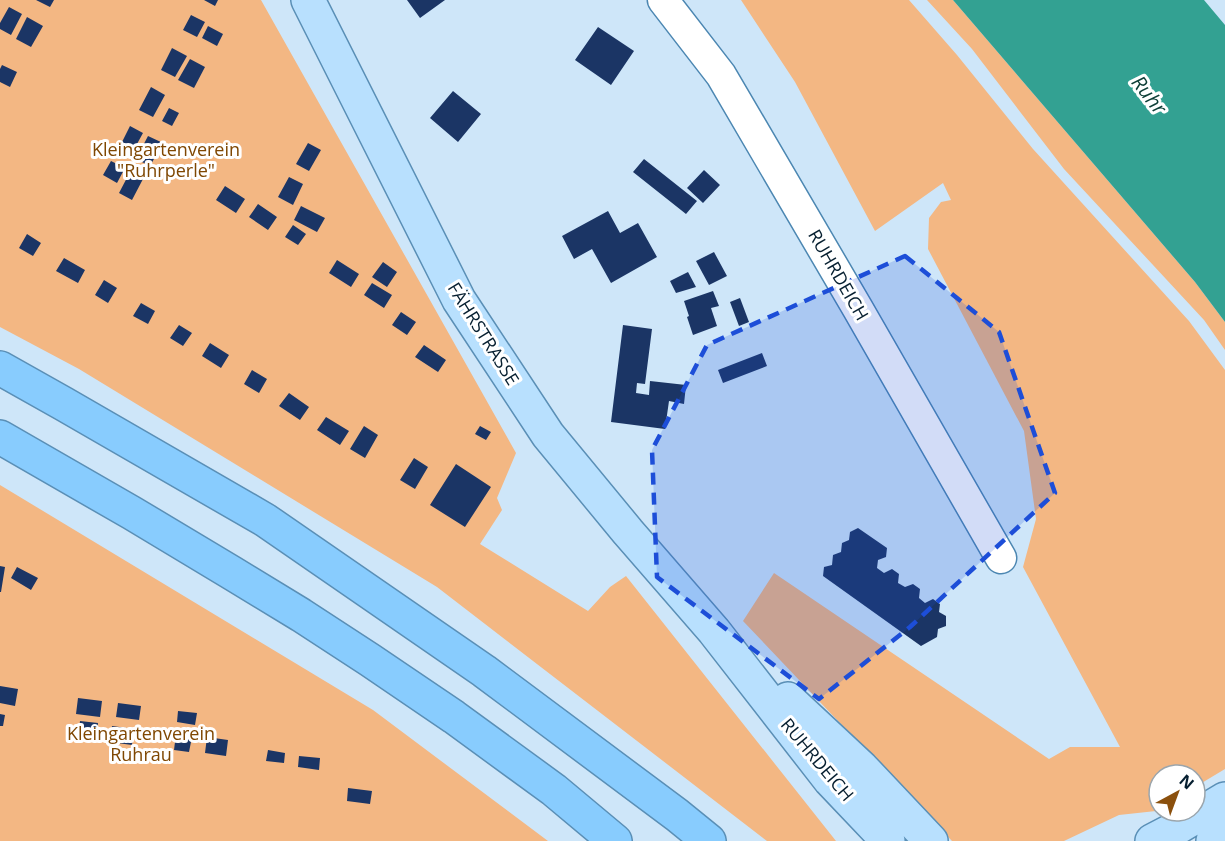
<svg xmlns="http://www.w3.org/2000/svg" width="1225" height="841" font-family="'Open Sans',sans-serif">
	<rect width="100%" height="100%" fill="#cee6f9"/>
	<path fill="#f3b783" d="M0 0H261L516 453 497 498 502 510 480 544 588 611 610 587 626 576 836 841H767L437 587 79 369 0 327Z
		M741 0H909L957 55 1033 149 1189 321 1225 370V769L1195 787V775H1159V809L1156 811 1119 815 1064 841H952L743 621 774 573 1049 759 1070 747H1120L1023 567 1036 519 1024 431 928 249 929 218 941 202 951 200 943 183 875 231 795 82Z
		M927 0H953L1195 282 1225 322V350L1204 320 1064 169 972 49Z
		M0 485 373 710 548 841H0Z"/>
	<path fill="#33a192" d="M953 0H1204L1225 25V322L1195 282Z"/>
	<path fill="#1b3565" d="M36 0H54L50 7Z
		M204 0H218L215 6Z
		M407 0H445L420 18Z
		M9 7 22 14 11 35 0 29V23Z
		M191 15 205 22 197 37 183 30Z
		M27 17 43 26 31 47 16 39Z
		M208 26 223 34 217 46 202 38Z
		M598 27 634 51 611 85 575 60Z
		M172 48 187 56 175 77 161 70Z
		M190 59 205 67 194 88 178 80Z
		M2 65 17 72 10 87 0 82V69Z
		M151 87 165 95 153 117 139 110Z
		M453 91 481 114 458 142 430 118Z
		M169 108 179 113 172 126 162 121Z
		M130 126 143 133 131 155 119 148Z
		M148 136 163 143 150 166 136 159Z
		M308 143 321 150 309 171 296 164Z
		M644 159 697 201 686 214 633 172Z
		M111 161 125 168 117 183 103 175Z
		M704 170 720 185 703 203 687 188Z
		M130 172 143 179 132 200 119 193Z
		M289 177 303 184 293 205 278 197Z
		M225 186 245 199 236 213 216 200Z
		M258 204 277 217 268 230 249 217Z
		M301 206 325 218 317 232 294 220Z
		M608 211 620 233 638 223 657 257 611 283 592 249 574 259 562 236Z
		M293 225 306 234 298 245 285 237Z
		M27 234 41 243 33 256 19 248Z
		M714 252 727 276 709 285 696 261Z
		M64 258 85 270 78 283 56 271Z
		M337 260 359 274 351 287 329 273Z
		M383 262 397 272 387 287 372 277Z
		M688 272 696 287 676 293 670 281Z
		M104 280 117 288 108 303 95 295Z
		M372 283 392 295 384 308 364 295Z
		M713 291 719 306 711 308 717 326 693 335 687 317 689 316 684 301Z
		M740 298 749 322 739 326 730 302Z
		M141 303 155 311 148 324 133 316Z
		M401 312 416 322 407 335 392 325Z
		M179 325 192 333 183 346 170 338Z
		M623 325 652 329 645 384 637 383 636 393 649 395 650 381 686 385 684 404 669 401 665 429 611 422Z
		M210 343 229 355 221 368 202 356Z
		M424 345 446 360 438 372 415 357Z
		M762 353 767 366 723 383 718 370Z
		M252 370 267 379 259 393 244 384Z
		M289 393 309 407 300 420 279 406Z
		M326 417 349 431 340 445 317 430Z
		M364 426 378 435 365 458 350 449Z
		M480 426 491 432 486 440 475 434Z
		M414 458 428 467 415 489 400 480Z
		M456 464 491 487 465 527 430 505Z
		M858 528 887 548 886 557 878 560 877 568 884 573 892 569 899 574 898 583 905 587 913 584 920 589 919 598 925 603 933 599 940 604 939 612 946 616V626L938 629 937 637 921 646 823 576 824 567 832 565 833 555 841 552 842 543 849 540 850 532Z
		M0 566 5 567 1 592H0Z
		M17 567 38 578 31 590 11 578Z
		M0 686 18 689 15 706 0 703Z
		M78 698 102 701 100 717 76 714Z
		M118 703 141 706 139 720 116 717Z
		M178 711 197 713 195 725 177 722Z
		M0 714 5 715 3 726H0Z
		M80 721 98 723 96 741 78 739Z
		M112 726 134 729 132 745 110 742Z
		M176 734 192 737 189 752 174 750Z
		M207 737 228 740 226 756 205 753Z
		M268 750 285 753 284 763 266 761Z
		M299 756 320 758 319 770 298 767Z
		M348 788 372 791 370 804 347 801Z"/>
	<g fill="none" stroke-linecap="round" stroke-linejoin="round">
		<g stroke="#4c87b2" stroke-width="33">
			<path id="minor" d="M663 0 721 75 858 309 1001 558"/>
		</g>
		<g stroke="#5a8fb6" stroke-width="36">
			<path id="major" d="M308 0 459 300 548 435 628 532 714 631 830 780 888 841
				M788 699 862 768 931 841
				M1152 841 1175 829 1225 799
				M1213 841 1225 833"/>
		</g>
		<g stroke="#5a8fb6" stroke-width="36">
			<path id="highway" d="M0 368 64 404 265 520 484 671 677 815 709 841
				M0 437 132 513 232 573 301 615 370 660 454 717 554 790 615 841"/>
		</g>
		<use href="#minor" stroke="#fff" stroke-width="30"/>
		<use href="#major" stroke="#b8e0fe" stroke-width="33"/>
		<use href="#highway" stroke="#88ccfe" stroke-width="33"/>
	</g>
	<path fill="#1d4ed8" fill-opacity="0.2" stroke="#1d4ed8" stroke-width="4.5" stroke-dasharray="12 8" stroke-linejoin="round" d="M905 256 999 332 1055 493 910 627 819 699 657 577 652 450 707 345Z"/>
	<g text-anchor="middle" stroke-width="6" stroke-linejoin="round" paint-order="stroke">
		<g font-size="18" fill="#7f4702" stroke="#fff">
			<text x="166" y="156">Kleingartenverein<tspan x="166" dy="21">"Ruhrperle"</tspan></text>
			<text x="141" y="740">Kleingartenverein<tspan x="141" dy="21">Ruhrau</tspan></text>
		</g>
		<g font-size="18" fill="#061f30" stroke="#fff">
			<text transform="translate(838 275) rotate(60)" y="6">RUHRDEICH</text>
			<text transform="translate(483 334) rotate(58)" y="6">FÄHRSTRASSE</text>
			<text transform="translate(817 760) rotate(50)" y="6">RUHRDEICH</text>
		</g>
		<g font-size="20" font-style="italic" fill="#0c3d36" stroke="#fff">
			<text transform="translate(1149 95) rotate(52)" y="7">Ruhr</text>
		</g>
	</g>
	<g transform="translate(1177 793) rotate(41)"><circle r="28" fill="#ffffff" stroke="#9ba5ac" stroke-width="1.5"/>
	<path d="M0-4.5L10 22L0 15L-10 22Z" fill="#8b500d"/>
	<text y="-9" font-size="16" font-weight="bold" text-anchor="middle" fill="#061f30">N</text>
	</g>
</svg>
